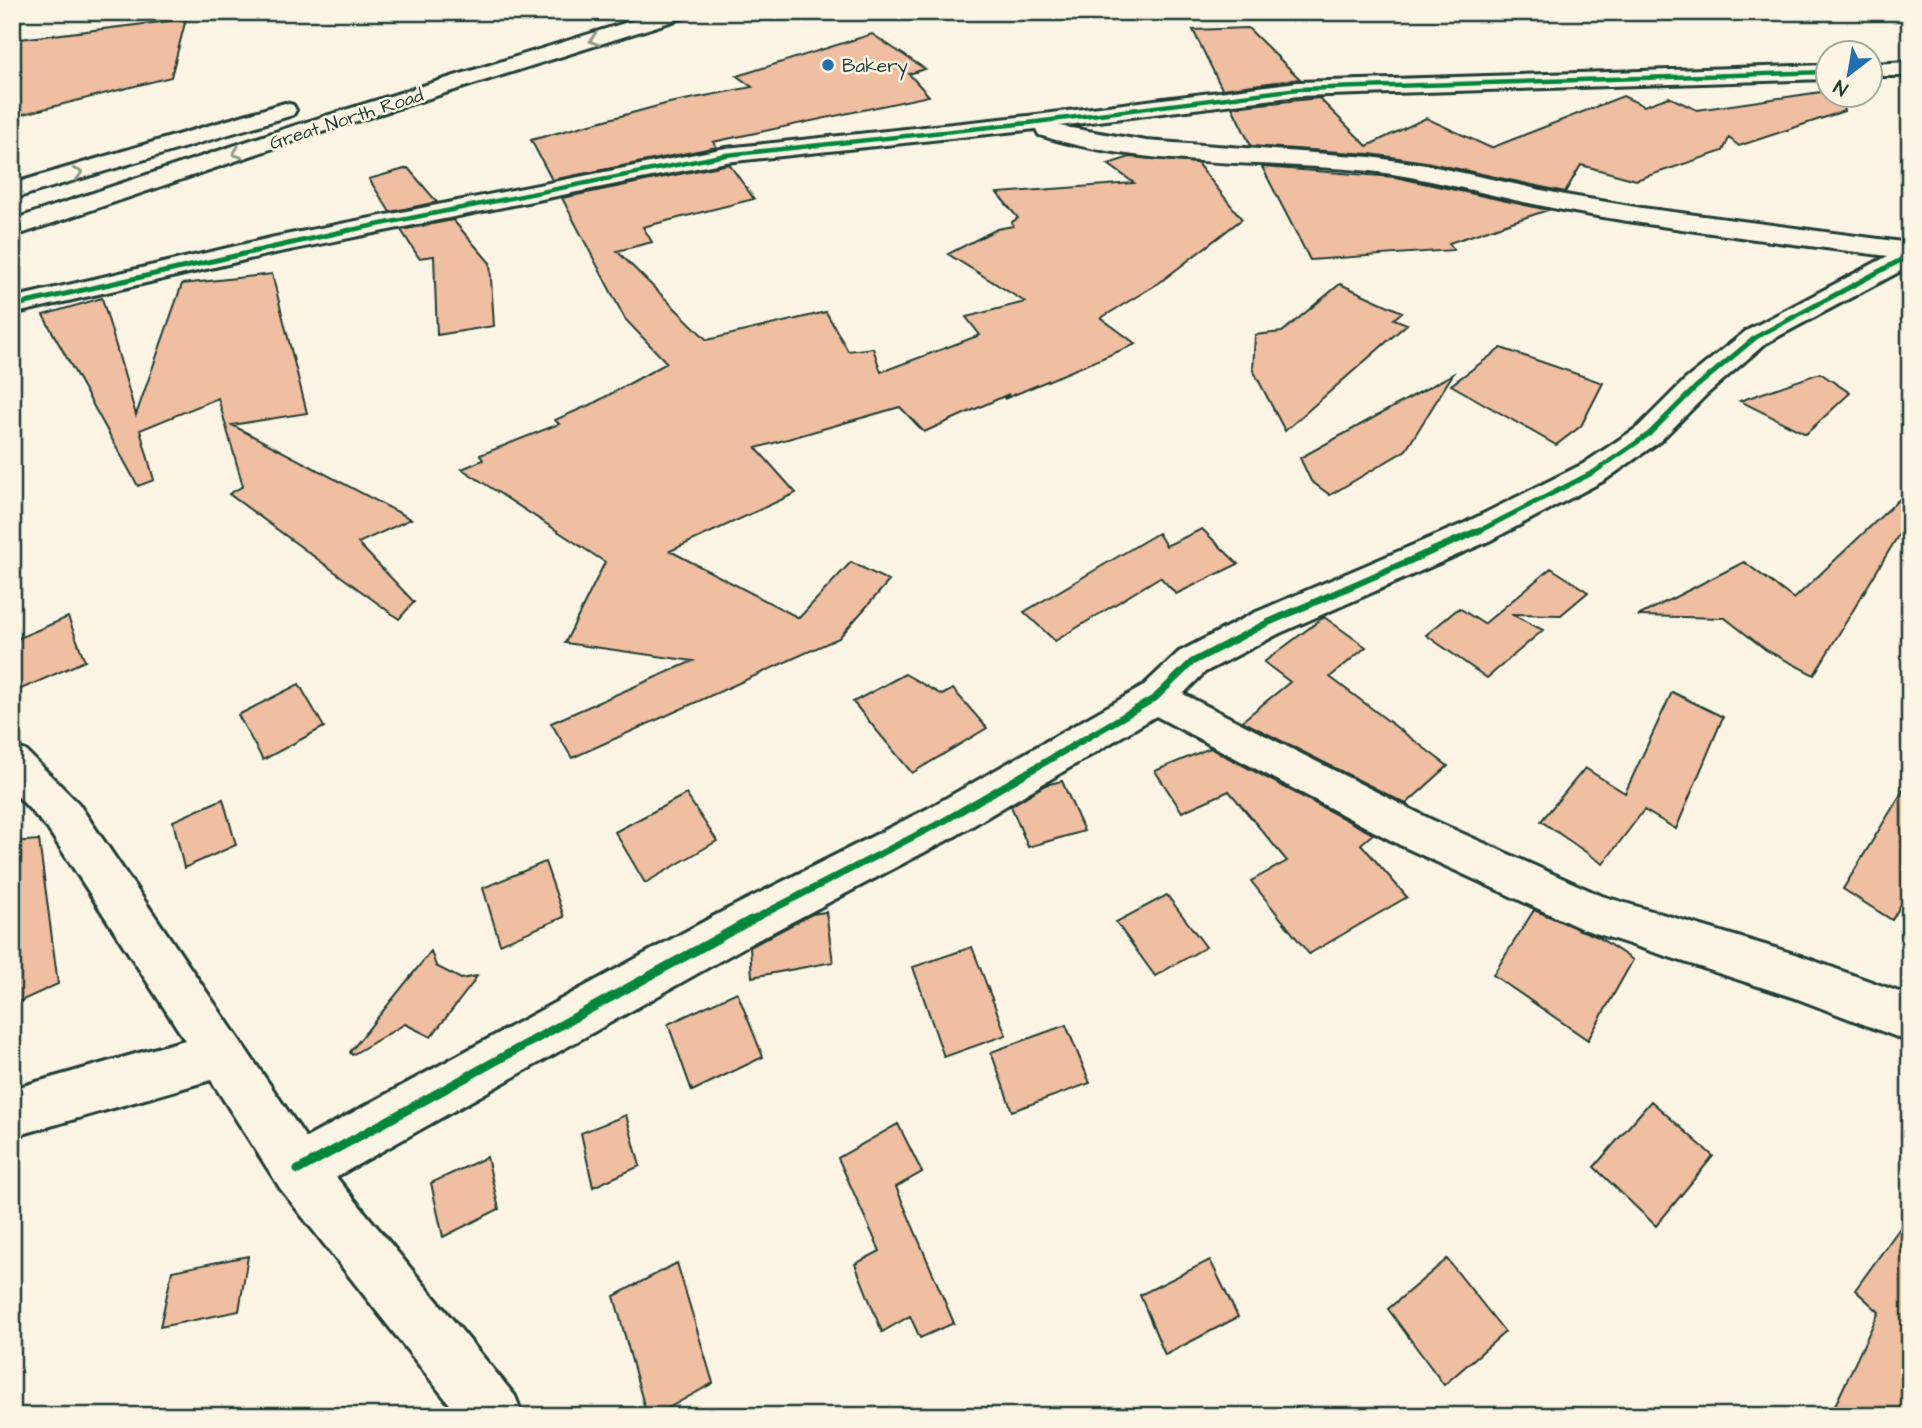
<svg xmlns="http://www.w3.org/2000/svg" width="1922" height="1428" font-family="'Architects Daughter',sans-serif">
	<rect width="100%" height="100%" fill="#fcf5e5"/>
	<filter id="ink" filterUnits="userSpaceOnUse"><feTurbulence type="fractalNoise" baseFrequency=".0143" numOctaves="2"/><feDisplacementMap in="SourceGraphic" scale="14" xChannelSelector="R" yChannelSelector="G"/><feConvolveMatrix kernelMatrix="1 2 1 2 8 2 1 2 1" color-interpolation-filters="sRGB"/></filter>
	<g filter="url(#ink)">
		<path fill="#f0bea1" stroke="#1f3d34" stroke-width="2" d="M186 19 171 77 12 117V40Z
			M1248 28 1300 79 1222 89 1193 30Z
			M872 34 925 69 909 74 929 96 713 142 717 147 552 180 531 140 669 103 752 87 737 76Z
			M1828 91V94H1840L1844 111 1739 146 1729 138 1723 151 1636 180 1581 165 1565 192 1426 162 1370 154 1251 146 1232 107 1319 98 1367 146 1426 118 1491 148 1623 96 1644 106 1669 97 1697 110Z
			M1130 157 1197 163 1242 219 1159 283 1101 318 1136 344 1004 399 1009 394 924 432 900 407 756 448 796 493 670 551 799 618 851 562 889 581 839 638 572 758 551 723 693 661 565 643 605 562 462 469 483 460 480 455 559 424 555 420 594 403 667 363 625 319 562 198 729 164 754 199 643 227 652 242 617 251 707 340 826 312 848 351 873 348 881 372 980 335 966 317 1025 302 948 254 997 229 1013 226 1012 222 1018 218 997 193 1134 183 1108 164Z
			M1262 167 1395 177 1548 210 1449 243 1454 250 1310 260Z
			M408 168 437 202 390 212 369 179Z
			M453 220 490 263 494 326 437 335 434 256 419 258 401 230Z
			M272 274 307 413 232 425 411 519 358 543 414 602 399 619 229 494 243 486 218 398 140 430 154 480 138 486 43 315 102 298 136 415 182 284Z
			M1340 284 1402 312 1394 319 1407 324 1285 431 1253 370 1255 335 1282 332Z
			M1501 348 1603 383 1581 426 1556 445 1451 385Z
			M1820 373 1850 393 1806 434 1740 401Z
			M1453 374 1406 450 1330 495 1311 481 1300 458Z
			M1910 489V516L1814 675 1766 650 1725 618 1638 616 1744 562 1794 599Z
			M1202 529 1238 564 1176 594 1160 577 1055 641 1024 612 1158 533 1166 546Z
			M1551 568 1588 592 1561 615 1511 614 1543 630 1487 678 1426 635 1459 608 1484 624Z
			M68 617 85 661 12 693V641Z
			M1324 617 1366 647 1330 677 1448 766 1406 804 1242 721 1290 682 1264 662Z
			M905 674 942 695 953 689 987 728 912 773 853 702Z
			M299 684 324 727 263 760 238 715Z
			M1672 692 1723 717 1676 829 1644 810 1603 864 1541 821 1585 768 1625 793Z
			M1210 748 1373 834 1361 844 1407 897 1309 954 1251 881 1287 861 1229 791 1182 812 1155 771Z
			M1910 779V889L1892 920 1843 889Z
			M1062 781 1084 831 1028 847 1011 806 1045 785Z
			M686 794 717 841 645 883 615 832Z
			M223 799 236 845 184 868 173 821Z
			M39 840 58 984 12 1005V842Z
			M545 862 564 917 500 944 483 888Z
			M1167 895 1206 947 1155 976 1116 922Z
			M1534 910 1598 937 1633 960 1588 1040 1493 975Z
			M826 912 833 962 752 977 750 947 812 914Z
			M972 947 1006 1035 944 1057 913 967Z
			M431 951 436 966 461 979 477 976 472 984 431 1037 405 1024 352 1055 350 1052Z
			M737 992 763 1057 692 1091 668 1024Z
			M1066 1025 1090 1083 1012 1111 991 1052Z
			M1651 1101 1713 1156 1656 1226 1594 1167Z
			M626 1115 640 1166 593 1187 581 1133Z
			M898 1124 922 1172 896 1187 954 1323 920 1338 910 1316 882 1332 855 1264 880 1251 838 1158Z
			M487 1157 499 1209 443 1237 431 1183Z
			M1910 1214V1416H1830L1879 1312 1855 1290Z
			M248 1256 239 1311 160 1327 172 1271Z
			M1447 1259 1505 1332 1444 1385 1388 1309Z
			M1210 1260 1238 1317 1165 1355 1140 1295Z
			M677 1263 713 1383 654 1416H647L614 1296Z"/>
		<g fill="none" stroke-linecap="round" stroke-linejoin="round">
			<g stroke="#1f3d34" stroke-width="6">
				<path id="minor" d="M1910 62V76H1870V64Z
					M1828 65V79L1298 96 1059 126 1146 141 1370 157 1426 165 1565 195 1642 208 1910 243V266L1766 343 1707 394 1660 441 1605 480 1489 541 1280 633 1205 672 1183 694 1430 819 1602 896 1798 955 1910 996V1042L1798 999 1580 928 1400 845 1156 716 957 835 748 945 336 1177 515 1396 523 1416H459L280 1188 211 1080 12 1137V1089L185 1040 48 829 12 790V746L26 751 78 803 306 1138 716 915 927 809 1142 687 1179 652 1254 613 1465 523 1583 464 1638 427 1685 380 1746 331 1888 256C1781 242 1674 230 1568 211 1501 199 1437 179 1370 171 1262 160 1143 168 1039 135L1036 129 726 162 275 253 12 314V298L275 237 726 148 1028 116 1298 82Z"/>
			</g>
			<g stroke="#1f3d34" stroke-width="6">
				<path id="highway" d="M660 12H692L689 16 300 139 12 237V220L284 129Z
					M285 103 293 105 296 110 293 115 12 199V184Z"/>
			</g>
			<use href="#minor" fill="#fcf5e5" fill-rule="evenodd"/>
			<use href="#highway" fill="#fcf5e5" fill-rule="evenodd"/>
			<g stroke="#fcf5e5" stroke-width="7">
				<path id="cycleway-far3" d="M341 232 726 155 1028 123 1298 89 1828 72"/>
			</g>
			<g stroke="#fcf5e5" stroke-width="9">
				<path id="cycleway-far2" d="M12 306 350 230
					M1477 532 1594 472 1649 434 1696 387 1756 337 1910 255"/>
			</g>
			<g stroke="#fcf5e5" stroke-width="11">
				<path id="cycleway-far1" d="M748 922 942 822 1155 698 1192 662 1267 623 1480 530"/>
			</g>
			<g stroke="#fcf5e5" stroke-width="13">
				<path id="cycleway" d="M298 1170 751 920"/>
			</g>
			<use href="#cycleway-far3" stroke="#00873e" stroke-width="4.5"/>
			<use href="#cycleway-far2" stroke="#00873e" stroke-width="5"/>
			<use href="#cycleway-far1" stroke="#00873e" stroke-width="7"/>
			<use href="#cycleway" stroke="#00873e" stroke-width="9"/>
		</g>
		<defs><path id="oneway-chevron" d="M-2-3.5L2.5 0L-2 3.5" fill="none" stroke-width="1.6" stroke-linecap="round" stroke-linejoin="round" transform="scale(1.75)"/></defs>
		<g stroke="#8e998c">
			<use href="#oneway-chevron" transform="translate(594 40) rotate(163)"/>
			<use href="#oneway-chevron" transform="translate(237 153) rotate(161)"/>
			<use href="#oneway-chevron" transform="translate(78 173) rotate(-17)"/>
		</g>
	</g>
	<circle fill="#1f6fb2" stroke="#fcf5e5" stroke-width="2.5" cx="828" cy="65" r="7"/>
	<g text-anchor="middle" stroke-width="5" stroke-linejoin="round" paint-order="stroke">
		<g font-size="19" fill="#1f3d34" stroke="#fcf5e5" text-anchor="start">
			<text x="842" y="72">Bakery</text>
		</g>
		<g font-size="19" fill="#1f3d34" stroke="#fcf5e5">
			<text transform="translate(346 118) rotate(-18)" y="7">Great North Road</text>
		</g>
	</g>
	<rect width="1922" height="1428" fill="none" stroke="#fcf5e5" stroke-width="42"/>
	<rect x="21" y="21" width="1880" height="1386" fill="none" stroke="#1f3d34" stroke-width="2.5" filter="url(#ink)"/>
	<g transform="translate(1849 74) rotate(211)"><circle r="33" fill="#fcf5e5" stroke="#a4ab9e" stroke-width="2"/>
	<path d="M0-5L12 26L0 18L-12 26Z" fill="#1f6fb2"/>
	<text y="-10" font-size="19" font-weight="bold" text-anchor="middle" fill="#1f3d34">N</text>
	</g>
</svg>
